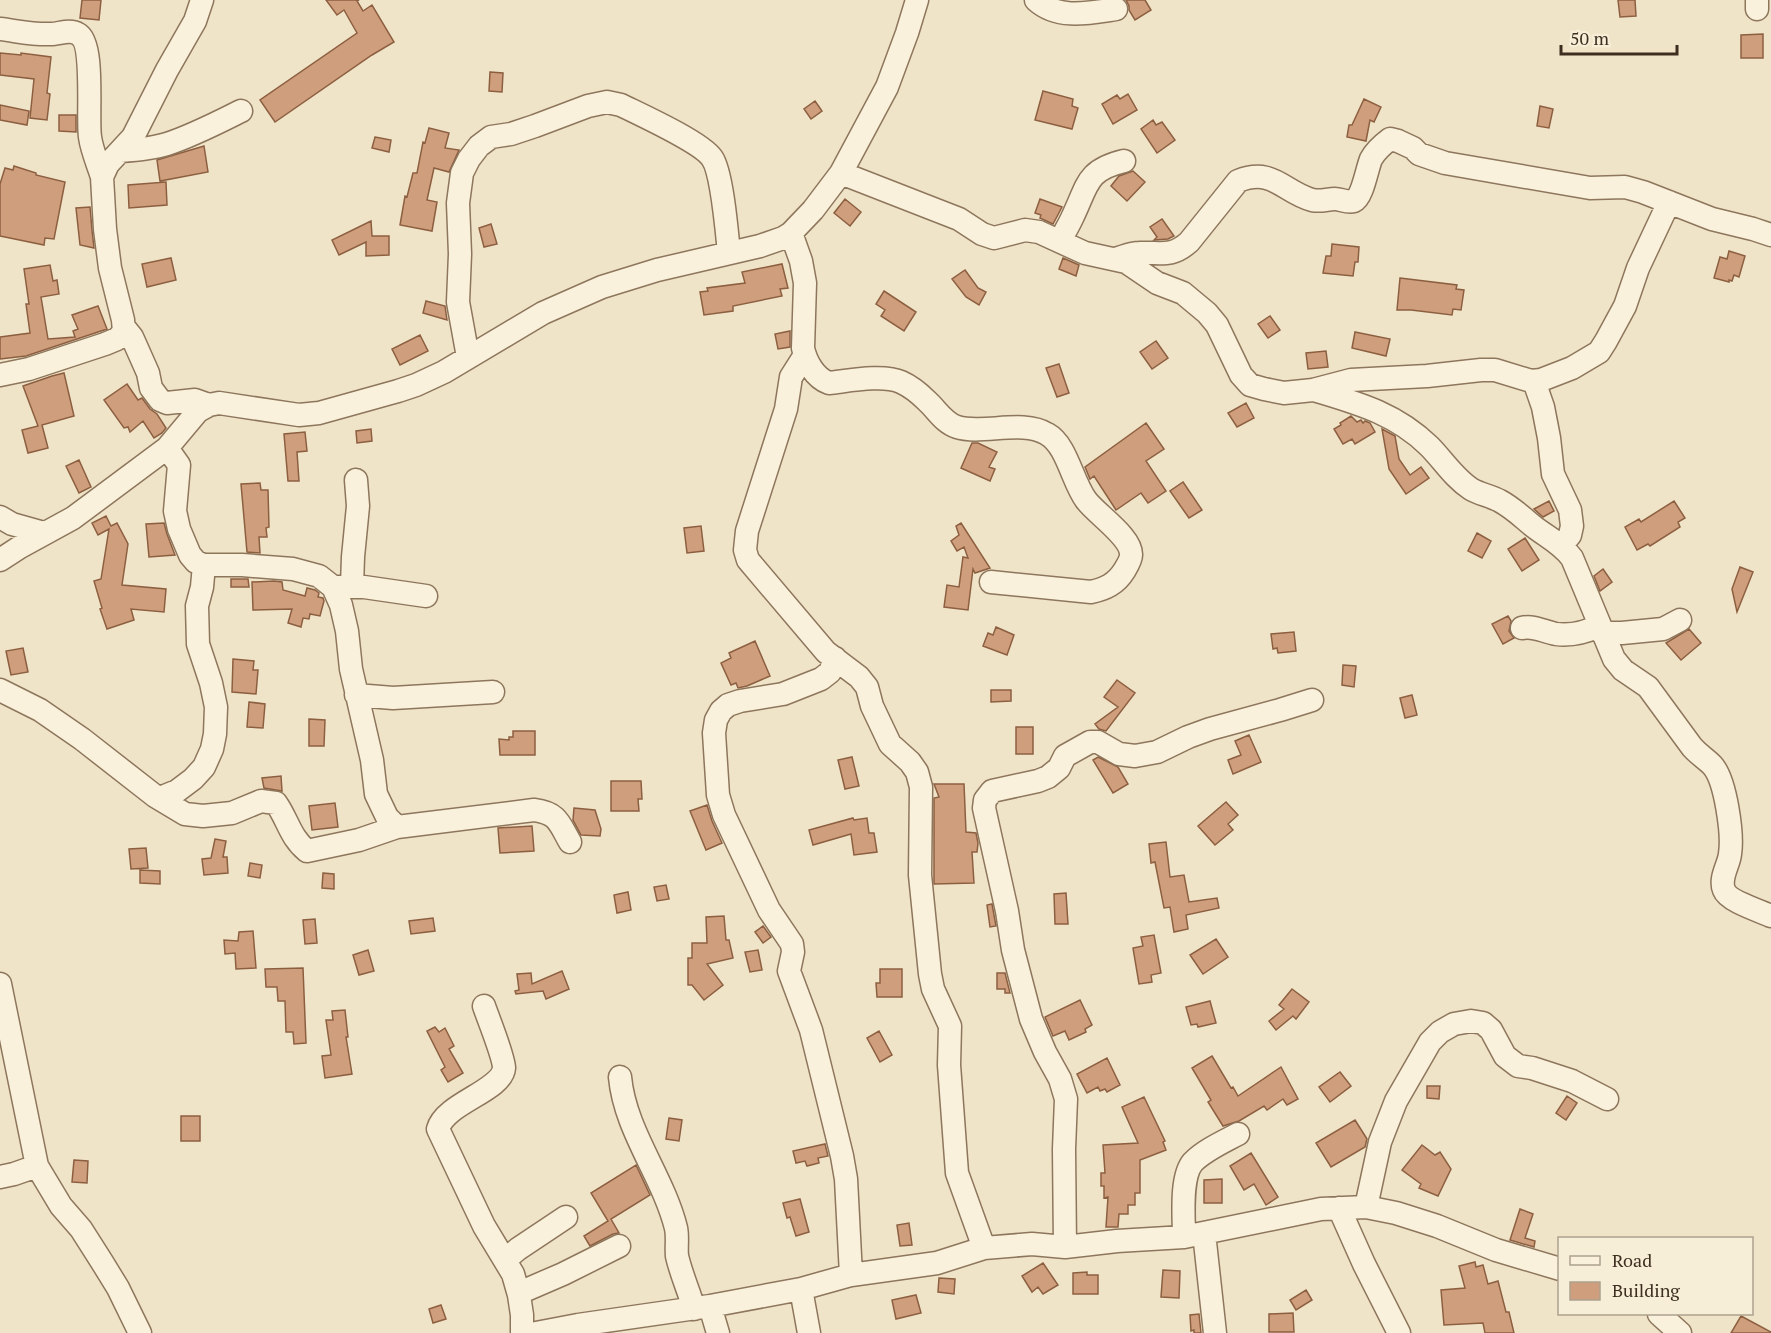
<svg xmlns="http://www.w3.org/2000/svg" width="1771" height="1333" font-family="'PT Serif',serif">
	<rect width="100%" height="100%" fill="#f0e4c8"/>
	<path fill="#cf9f7d" stroke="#8d5f41" stroke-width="1.5" d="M82 0H101L99 20 80 18Z
		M326 0H359L357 1 363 11 372 5 394 42 372 55 275 122 260 100 357 33 344 10 337 15Z
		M1126 0H1145L1151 10 1135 20 1129 10V6Z
		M1618 0H1635L1636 16 1620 17Z
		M1763 34V58H1741V35Z
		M0 53 21 55V53L51 57 47 93 50 94 47 120 30 118 34 79 0 75Z
		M490 72 503 73 502 92 489 91Z
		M1043 91 1073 99 1072 106 1078 108 1072 129 1035 120Z
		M1128 94 1137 110 1113 124 1102 104 1117 95 1120 99Z
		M1364 99 1381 107 1374 122 1370 120 1366 141 1347 137 1349 125H1352Z
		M815 101 822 111 811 119 804 109Z
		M0 105 29 111 27 125 0 120Z
		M1540 106 1553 109 1549 128 1537 126Z
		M59 115H76V132L59 131Z
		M1153 120 1156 125 1162 122 1175 140 1157 153 1141 129Z
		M429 128 449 133 445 148 459 150 449 172 434 168 427 200 437 202 432 231 400 225 405 196 407 197 413 173H417L423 142 425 143Z
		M375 137 391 140 389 152 372 148Z
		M204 146 208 172 160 181 157 160Z
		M14 166 36 173V175L65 182 54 239 45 238 44 245 0 236V184L5 168 13 170Z
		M1133 171 1145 182 1127 201 1111 186 1119 176Z
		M166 182 167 205 129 208 128 185Z
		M845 199 861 212 850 226 834 213Z
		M1040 199 1062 207 1053 224 1040 218 1041 215 1035 213Z
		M90 207 92 230 94 248 80 245 76 208Z
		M1162 219 1174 236 1168 239 1154 240 1157 237 1150 227Z
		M371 221 372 236H389V255L366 256V242L339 255 332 240Z
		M491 224 497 244 484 247 479 228Z
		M1332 244 1359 247 1358 262H1355L1353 276 1323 273 1326 256H1331Z
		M1729 251 1745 256 1739 277 1734 275 1732 281 1729 280V282L1714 278 1720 257 1727 259Z
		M171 258 176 280 147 287 142 264Z
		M1063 258 1079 265 1076 276 1059 269Z
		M782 264 788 288 780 289 782 296 733 306V311L704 315 700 292 708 291 707 288 745 283 742 272Z
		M50 265 53 281 57 280 59 294 41 297 48 339 75 337 73 331 78 329 72 315 98 306 107 329 26 356 0 359V337L30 333 26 304H29L24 269Z
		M965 270 978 288 986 292 979 305 966 297 952 279Z
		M1400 278 1457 285 1456 289 1464 290 1461 310 1453 309 1452 315 1411 310H1397Z
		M884 291 916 312 904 331 881 316 885 310 876 304Z
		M426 301 445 306 447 320 423 313Z
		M1270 316 1280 330 1268 338 1258 324Z
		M790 331V347L778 349 775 334Z
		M1355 332 1390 339 1386 356 1352 348Z
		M420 335 428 351 400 365 392 349Z
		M1156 341 1168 358 1152 369 1140 352Z
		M1326 351 1328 367 1308 369 1306 353Z
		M1059 364 1069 393 1057 397 1046 368Z
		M64 373 74 416 42 425 48 448 28 453 22 430 38 426 23 386 52 376Z
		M127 384 138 400 142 398 150 409 157 414 166 428 162 433 154 438 143 421 130 432 128 427 124 428 104 400Z
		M1246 403 1254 418 1237 427 1228 413Z
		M1351 416 1357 422 1361 420 1363 423 1365 421 1370 423 1375 432 1355 444 1352 439 1343 444 1334 429 1341 425 1340 423Z
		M1146 423 1164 449 1146 461 1166 491 1148 503 1141 493 1116 510 1094 476 1090 479 1085 467Z
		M371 429 372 441 357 443 356 431Z
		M1382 429 1395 436 1399 459 1410 475 1421 467 1429 478 1406 494 1389 469Z
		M305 432 307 451 297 452 299 481H288L284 434Z
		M972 443H978L997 452 989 467 995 469 990 481 961 468Z
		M79 460 91 487 79 493 66 466Z
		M1183 482 1202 510 1189 518 1170 491Z
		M260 483 261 490H268L269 527 266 528 267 537H259L260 553 247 552 241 484Z
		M1549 501 1554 511 1543 517 1534 509Z
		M1674 501 1685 518 1678 522 1680 527 1650 546 1648 544 1637 550 1625 527 1639 519 1641 522Z
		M106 516 111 526 117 523 128 544 122 585 166 589 164 612 131 609 134 620 107 629 100 609 102 608 94 581 101 579 109 529 98 535 92 523Z
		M164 523 167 534 175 555 149 557 146 524Z
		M961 523 990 568 975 573 973 569 968 610 944 607 947 585 959 587 963 557 968 558 964 547 957 551 951 541 959 535 956 526Z
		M701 526 704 551 687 553 684 528Z
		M1477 533 1491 541 1482 558 1468 551Z
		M1525 538 1539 560 1522 571 1508 549Z
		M1740 567 1753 572 1737 612 1732 589Z
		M1603 569 1612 582 1600 591 1594 576Z
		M231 579H248L249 587H231Z
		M274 581 282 582 283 590 305 596 307 588 315 590 319 593 318 597 323 598 324 601 320 616 310 614 309 619 303 618 301 627 288 623 292 609 253 610 252 582Z
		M1508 616 1511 621 1509 631 1514 638 1503 644 1492 624Z
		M996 627 1014 635 1007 655 983 646 988 633 993 635Z
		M1689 629 1701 643 1681 660 1666 643Z
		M1294 632 1296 651 1278 653 1277 648 1273 649 1271 634Z
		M755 641 770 676 747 686 738 688 736 683 731 685 721 663 731 658 729 653Z
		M23 648 28 672 11 675 6 651Z
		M233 659 254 661 253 670H258L256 694 232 692Z
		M1343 665 1356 666 1354 687 1342 685Z
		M1117 680 1135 693 1106 731 1099 729 1095 724 1118 707 1104 697Z
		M991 690H1011V701L991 702Z
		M1412 695 1417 715 1405 718 1400 698Z
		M249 702 265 704 263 728 247 727Z
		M309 719 325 720 324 746H309Z
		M1016 727H1033V754H1016Z
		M513 731H535V755H500L499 739 509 740V737H513Z
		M1249 735 1261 762 1233 774 1228 760 1241 755 1235 741Z
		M852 757 859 786 845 789 838 760Z
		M1098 757 1118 767 1128 784 1113 793 1093 760Z
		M281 776 282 791 264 788 262 778Z
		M611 781H641L642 799H638L639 811H611Z
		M934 784H964L966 832 976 833 978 843 977 852H972L974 883 934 884V798L939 797Z
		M1226 802 1238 815 1228 824 1233 830 1215 845 1198 826Z
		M335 803 338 827 312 830 309 806Z
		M707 805 712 821 722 843 706 850 690 811Z
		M574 808 595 810 601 829 600 836 581 835 573 820Z
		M853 818 854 820 867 818 869 833H874L877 852 854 855 851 834 813 845 809 830Z
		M532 826 534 851 500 853 498 828Z
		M215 839 226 841 223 857H227L228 873 204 875 202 859 211 858Z
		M1166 842 1170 877 1184 875 1189 902 1217 898 1219 908 1186 915 1188 929 1174 932 1170 907 1164 908 1155 862 1151 863 1149 844Z
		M146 848 148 868 131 869 129 849Z
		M250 863 262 865 260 878 248 876Z
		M140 870 160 871V884L140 883Z
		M323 873 334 874V889L322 888Z
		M666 885 669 899 657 901 654 887Z
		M628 892 631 910 617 913 614 895Z
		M1066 893 1068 924H1055L1054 894Z
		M992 904 996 926 990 927 987 905Z
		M724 916 726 940H729L733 958 707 964 723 985 704 1000 692 985H688V958H692V943H707L706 917Z
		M433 918 435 931 411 934 409 921Z
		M315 919 317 943 305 944 303 920Z
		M763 926 771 937 763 943 755 932Z
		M253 931 256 968 236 969 235 953 225 954 224 940 238 941 239 932Z
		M1154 935 1161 973 1151 975 1152 982 1139 984 1133 948 1143 946 1141 937Z
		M1216 939 1228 957 1203 974 1190 955Z
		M368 950 374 971 359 975 353 955Z
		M758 950 762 970 750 972 745 952Z
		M303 968 306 1043 294 1044 293 1032H286L285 1001H278L277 987H266L265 969Z
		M880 969H902V997H877L876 983H880Z
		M562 971 569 989 546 999 543 991 516 994 515 991 519 990 517 974 531 973 532 984Z
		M997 973H1005L1010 993H1005V989H997Z
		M1292 989 1309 1002 1296 1019 1293 1016 1276 1030 1269 1021 1284 1009 1279 1005Z
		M1080 1000 1092 1025 1085 1029 1086 1032 1069 1040 1065 1031 1053 1036 1045 1017Z
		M1210 1001 1216 1023 1198 1027 1197 1024 1191 1025 1186 1007Z
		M345 1010 348 1037H346L352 1074 325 1078 322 1056 331 1055 326 1020H333L332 1011Z
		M435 1027 439 1032 445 1028 454 1046 449 1049 463 1073 448 1082 441 1070 445 1067 427 1031Z
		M879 1031 892 1055 880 1062 867 1038Z
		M1212 1056 1231 1088 1233 1087 1238 1096 1281 1067 1298 1099 1287 1105 1283 1099 1267 1110 1264 1106 1239 1121 1223 1126 1208 1102 1211 1100 1192 1068Z
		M1107 1058 1120 1085 1107 1092 1105 1089 1100 1091 1098 1087 1087 1093 1077 1074Z
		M1340 1072 1351 1086 1330 1102 1319 1087Z
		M1427 1086H1440L1439 1099 1427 1098Z
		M1567 1096 1577 1103 1566 1120 1556 1113Z
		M1144 1097 1165 1141 1163 1142 1166 1150 1140 1160V1193H1135V1205H1128V1214H1119L1118 1227H1106L1108 1197 1104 1198V1186H1101V1173H1105L1103 1145 1138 1143 1122 1107Z
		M181 1116H200V1141H181Z
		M669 1118 682 1120 679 1141 666 1139Z
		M1355 1120 1367 1139 1365 1147 1331 1167 1316 1143Z
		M825 1144 828 1156 818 1158 819 1163 807 1166 805 1161 796 1163 793 1151Z
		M1422 1145 1435 1155 1440 1152 1451 1169 1438 1196 1419 1188 1421 1184 1402 1170Z
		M1251 1153 1278 1197 1266 1205 1254 1184 1244 1190 1230 1166Z
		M74 1160 88 1161 87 1183 72 1182Z
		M636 1165 650 1195 611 1219 619 1233 613 1234 590 1246 584 1236 608 1221 591 1193Z
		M1222 1179V1203H1204V1180Z
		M800 1199 809 1232 796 1236 790 1217 787 1218 783 1203Z
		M1520 1209 1533 1214 1525 1238 1535 1241 1534 1247 1510 1240Z
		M909 1223 912 1245 900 1246 897 1225Z
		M1475 1262 1476 1267 1483 1265 1488 1284 1498 1281 1506 1312H1509L1514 1333H1485L1483 1323 1444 1325 1441 1290 1465 1288 1459 1266Z
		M1043 1263 1058 1285 1043 1294 1038 1287 1032 1292 1022 1276Z
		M1163 1270 1180 1271 1179 1298 1161 1297Z
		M1087 1272V1275H1098V1294H1073V1273Z
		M939 1278 955 1279 954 1294 938 1292Z
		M1306 1290 1312 1300 1296 1310 1290 1300Z
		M916 1295 921 1313 896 1319 892 1300Z
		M441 1305 446 1319 433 1323 429 1309Z
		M1293 1313 1294 1332H1269V1314Z
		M1199 1314 1201 1333H1194V1330L1191 1331 1190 1315Z
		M1741 1316 1771 1332V1333H1731Z"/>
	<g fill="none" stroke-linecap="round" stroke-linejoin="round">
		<g stroke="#8d765c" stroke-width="25">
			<path id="minor" d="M1036 0C1058 20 1089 13 1116 9
				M1757 9V0
				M0 29C17 31 34 35 51 34 59 34 70 29 78 34 95 43 87 117 90 137 92 151 98 164 102 177
				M120 151C135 150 151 149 167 144 192 136 217 123 241 111
				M841 173 959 219 982 234 994 238 1025 230 1039 232 1085 253 1126 262 1157 283 1183 293 1207 313 1217 325 1241 375 1250 385 1264 389 1284 393 1313 390 1351 380 1427 376 1481 370H1495L1531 381 1541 380 1572 368 1599 352 1606 341 1625 306 1638 268 1669 202
				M791 233 801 261 805 283 803 348C806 362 815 378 829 383 848 381 883 374 901 382 910 386 920 394 927 401 937 410 944 423 957 427 982 435 1023 419 1047 434 1067 445 1072 481 1086 500 1096 514 1132 537 1131 555 1131 560 1127 566 1124 571 1116 584 1105 589 1091 592L991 582
				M1060 241C1064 233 1069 225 1073 216 1088 185 1086 170 1124 161
				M1115 259C1123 257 1131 253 1139 253 1161 252 1171 258 1189 242L1238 181C1273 167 1283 192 1312 200 1321 202 1327 199 1335 199 1341 199 1347 203 1354 201 1362 198 1367 169 1371 159 1376 150 1382 145 1390 139L1398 141 1413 148 1419 154 1445 163 1590 188 1625 187 1643 192 1712 219 1753 229 1771 235
				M124 327 132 337 148 373 151 388 160 400 167 403 195 400 209 405
				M805 355 791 377 786 409 747 531 745 550 748 560 826 652 859 677 867 687 872 706 890 744 910 762 917 772 921 787 920 875 930 974 933 989 950 1026 949 1065 957 1173 984 1248
				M468 357 458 302 460 254 458 203 462 173 469 159 479 146 491 137 511 134 535 126 588 106 607 102 621 105C641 115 701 142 712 158 722 172 727 233 729 253
				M0 375 29 369 105 344 117 339 124 332 123 320 110 268 105 229 102 177 108 164 133 137 167 70 195 21 202 0
				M1534 381 1543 407 1549 438 1553 474 1570 510 1572 526 1570 535 1561 546
				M1314 390C1357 403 1395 413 1429 446 1443 460 1454 478 1471 489 1479 494 1491 496 1500 501 1513 508 1522 517 1533 526 1547 537 1562 544 1572 558L1614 659 1623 670 1648 687 1692 747C1698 754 1706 759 1712 765 1726 780 1733 835 1730 854 1729 865 1719 878 1724 890 1728 901 1760 911 1771 916
				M167 448 179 465 175 511 179 529 190 555 196 562 204 565H242L293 569 319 576 333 587 341 605 347 631 351 669 372 760 376 794 387 817 397 827
				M0 517 12 524 44 533
				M0 560 20 547 73 518 167 448 198 411 209 405 219 403 299 415 319 413 398 391 416 385 444 372 543 313 602 287 657 270 760 246 783 238 791 233 813 210 841 173 887 87 907 33 917 0
				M352 586 353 557 358 506 356 480
				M337 587H364L426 596
				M1522 628C1534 625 1544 632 1556 634 1570 636 1586 632 1599 626
				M1602 633H1622L1663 629 1680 620
				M835 658 830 672 821 679 783 694 740 701 728 705 721 711 716 720 714 733 718 795 724 815 769 910 792 944 793 952 789 971 811 1030 842 1156 846 1179 851 1275
				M0 690 40 710 82 739 155 796 185 814 203 816 232 813 261 801 276 803C288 820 290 837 307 851L359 840 397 827 534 810C558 813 559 823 570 842
				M356 695 393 698 493 692
				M160 798 177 791 193 779 204 767 212 749 215 734 216 707 211 683 198 644 197 606 202 587 204 565
				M0 984 37 1166 61 1206 81 1229 102 1262 118 1288 140 1333
				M484 1006C488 1018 504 1057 504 1068 502 1091 445 1103 438 1129L484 1226 513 1274 519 1295 522 1315V1333
				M620 1077C625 1131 663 1176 676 1228 678 1237 676 1247 677 1256 681 1274 689 1291 694 1309
				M0 1177 14 1174 37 1166
				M1366 1207 1380 1142 1396 1101 1430 1042 1440 1032 1454 1024 1471 1021 1483 1023 1491 1030 1505 1056 1518 1066 1532 1068 1572 1081 1607 1099
				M1339 1208 1364 1264 1399 1333
				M1204 1233 1215 1333
				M1184 1237C1184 1218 1180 1177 1193 1162 1205 1150 1223 1142 1238 1134
				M1065 1247 1064 1149 1066 1099 1060 1079 1045 1052 1031 1019 1013 950 1007 911 984 808 985 800 992 791 1038 781 1048 777 1059 768 1065 756 1090 742H1098L1119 754 1135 756 1157 752 1188 737 1210 729 1280 710 1312 700
				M505 1260 518 1249 566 1217
				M801 1289 809 1333
				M519 1293 563 1274 619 1246
				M710 1306 718 1333
				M1659 1314 1680 1333
				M536 1333 578 1325 710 1306 801 1289 851 1275 937 1263 984 1248 1032 1244 1065 1247 1117 1241 1184 1237 1321 1209 1366 1207 1396 1213 1437 1226 1496 1250 1560 1269"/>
		</g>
		<use href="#minor" stroke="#faf1dc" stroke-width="22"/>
	</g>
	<rect x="1558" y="1237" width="195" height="78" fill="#f7eed8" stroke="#ada18e" stroke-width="1.5"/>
	<rect x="1570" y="1256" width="30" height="9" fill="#faf1dc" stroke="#ada18e" stroke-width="1.5"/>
	<text x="1612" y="1267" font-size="18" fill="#3d2e20">Road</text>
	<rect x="1570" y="1282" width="30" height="18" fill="#cf9f7d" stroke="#ada18e" stroke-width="1.5"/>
	<text x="1612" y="1297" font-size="18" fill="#3d2e20">Building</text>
	<path d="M1561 45v9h116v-9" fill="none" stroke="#3d2e20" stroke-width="3"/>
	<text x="1570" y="45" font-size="18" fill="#3d2e20" stroke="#f7eed8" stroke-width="4.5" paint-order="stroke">50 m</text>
</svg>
